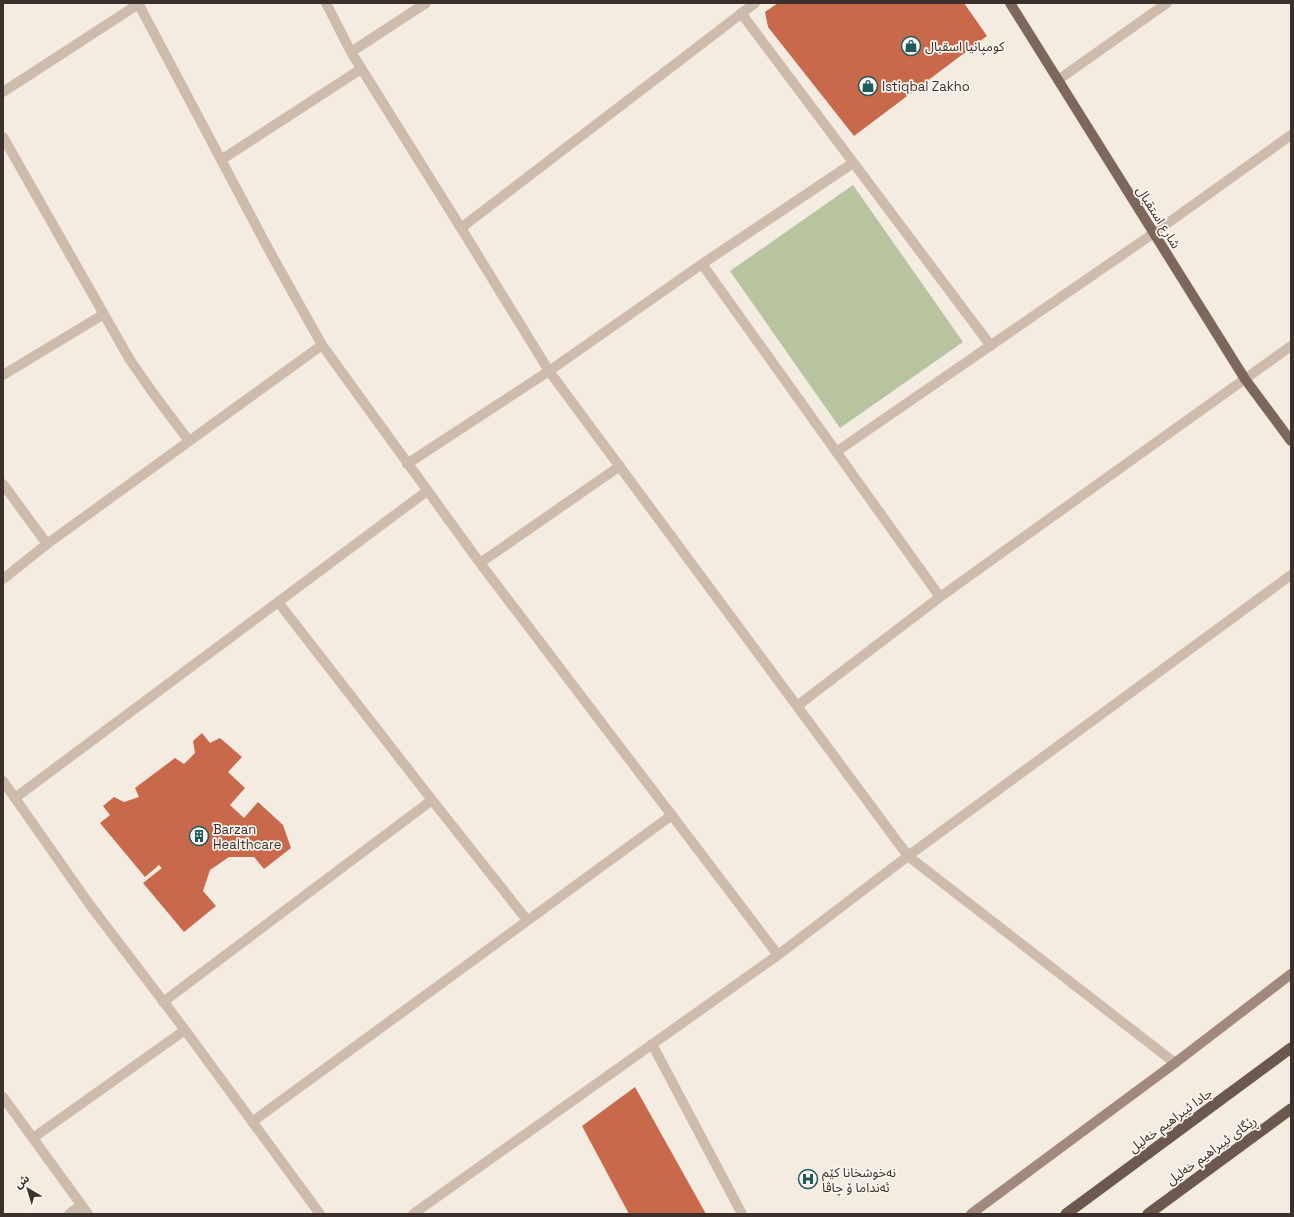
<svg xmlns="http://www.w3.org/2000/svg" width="1294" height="1217" font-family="'Space Grotesk','Noto Sans Arabic',sans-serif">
	<rect width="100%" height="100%" fill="#f4ebe1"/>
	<path fill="#b8c4a0" d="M853 185 963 342 840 428 730 271Z"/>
	<path fill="#c8694b" d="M778 3H964L987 36 854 136 768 27 765 12Z
		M202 733 210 743 220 738 242 757 228 772 245 788 230 805 244 818 258 802 283 825 291 848 264 869 254 857H229L210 870 203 891 216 906 184 932 143 883 162 868 159 865 145 877 100 823 110 815 103 806 114 797 124 802 139 797 135 788 175 758 184 764 195 753 193 741Z
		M635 1087 706 1214H629L582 1126Z"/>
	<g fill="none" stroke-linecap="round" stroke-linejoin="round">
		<path stroke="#cdbbac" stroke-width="10" d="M138 3 270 252 322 345 480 563 778 955
			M326 3 351 52 461 228 549 371 908 856 1175 1063
			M741 13 991 346
			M351 52 426 3
			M1058 80 1167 3
			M3 92 140 3
			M3 137 130 360 153 393 189 441
			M221 160 361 69
			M461 228 755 3
			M702 264 940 597
			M3 375 104 314
			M836 452 1154 233 1291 135
			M407 464 549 371 702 264 853 163
			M3 484 47 544
			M480 563 620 466
			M3 579 47 544 322 345
			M278 602 432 800 527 920
			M797 706 940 597 1291 346
			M3 781 90 905 185 1030 320 1214
			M15 798 427 491
			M163 1002 432 800
			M652 1044 742 1214
			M3 1097 88 1214
			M252 1122 672 815
			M33 1138 185 1030
			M69 1214 81 1205
			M413 1214 778 955 908 856 1291 575"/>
		<path stroke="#a18a7d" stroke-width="10" d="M971 1214 1175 1063 1291 974"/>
		<path stroke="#7d675c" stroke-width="10" d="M1010 3 1245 379 1291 441"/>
		<path stroke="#6c584f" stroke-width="11" d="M1066 1214 1291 1048
			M1148 1214 1291 1109"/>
	</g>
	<defs>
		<g id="shop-ring" transform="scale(1)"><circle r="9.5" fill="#fbf5ee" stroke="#1f5a5e" stroke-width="1.5"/><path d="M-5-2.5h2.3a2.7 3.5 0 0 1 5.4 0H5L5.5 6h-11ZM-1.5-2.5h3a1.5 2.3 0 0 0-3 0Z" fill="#1f5a5e"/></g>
		<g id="building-ring" transform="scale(1)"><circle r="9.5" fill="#fbf5ee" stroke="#1f5a5e" stroke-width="1.5"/><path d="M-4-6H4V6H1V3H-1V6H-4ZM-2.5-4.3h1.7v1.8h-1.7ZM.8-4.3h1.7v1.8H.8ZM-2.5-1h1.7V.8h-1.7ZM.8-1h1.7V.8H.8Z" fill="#1f5a5e"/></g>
		<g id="hospital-ring" transform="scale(1)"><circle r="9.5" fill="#fbf5ee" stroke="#1f5a5e" stroke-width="1.5"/><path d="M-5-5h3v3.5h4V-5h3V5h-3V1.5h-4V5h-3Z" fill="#1f5a5e"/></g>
	</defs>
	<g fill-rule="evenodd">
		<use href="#shop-ring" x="911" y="46"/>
		<use href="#shop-ring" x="868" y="86"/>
		<use href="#building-ring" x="199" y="836"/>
		<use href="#hospital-ring" x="808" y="1179"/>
	</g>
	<g text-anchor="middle" stroke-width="3.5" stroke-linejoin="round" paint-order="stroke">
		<g font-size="13" fill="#3b302b" stroke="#fbf5ee" text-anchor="start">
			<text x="925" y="51">كومپانیا اسقبال</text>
			<text x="882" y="91">Istiqbal Zakho</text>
			<text x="213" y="834">Barzan<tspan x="213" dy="15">Healthcare</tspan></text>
			<text x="822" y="1177">نەخوشخانا کێم<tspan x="822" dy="15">ئەنداما ۆ چاڤا</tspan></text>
		</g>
		<g font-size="13" fill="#3b302b" stroke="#fbf5ee">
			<text transform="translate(1159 217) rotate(58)" y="5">شارع استقبال</text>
			<text transform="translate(1170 1120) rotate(-36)" y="5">جادا ئیبراهیم خەلیل</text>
			<text transform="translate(1211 1150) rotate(-36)" y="5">ڕێگای ئیبراهیم خەلیل</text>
		</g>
	</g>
	<rect width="1294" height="1217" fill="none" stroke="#3b302b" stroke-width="8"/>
	<g transform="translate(28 1189) rotate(322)" stroke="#fbf5ee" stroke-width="3" paint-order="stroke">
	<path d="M0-3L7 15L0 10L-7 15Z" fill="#3b302b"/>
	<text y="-6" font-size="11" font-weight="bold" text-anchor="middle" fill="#3b302b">ش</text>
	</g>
</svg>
